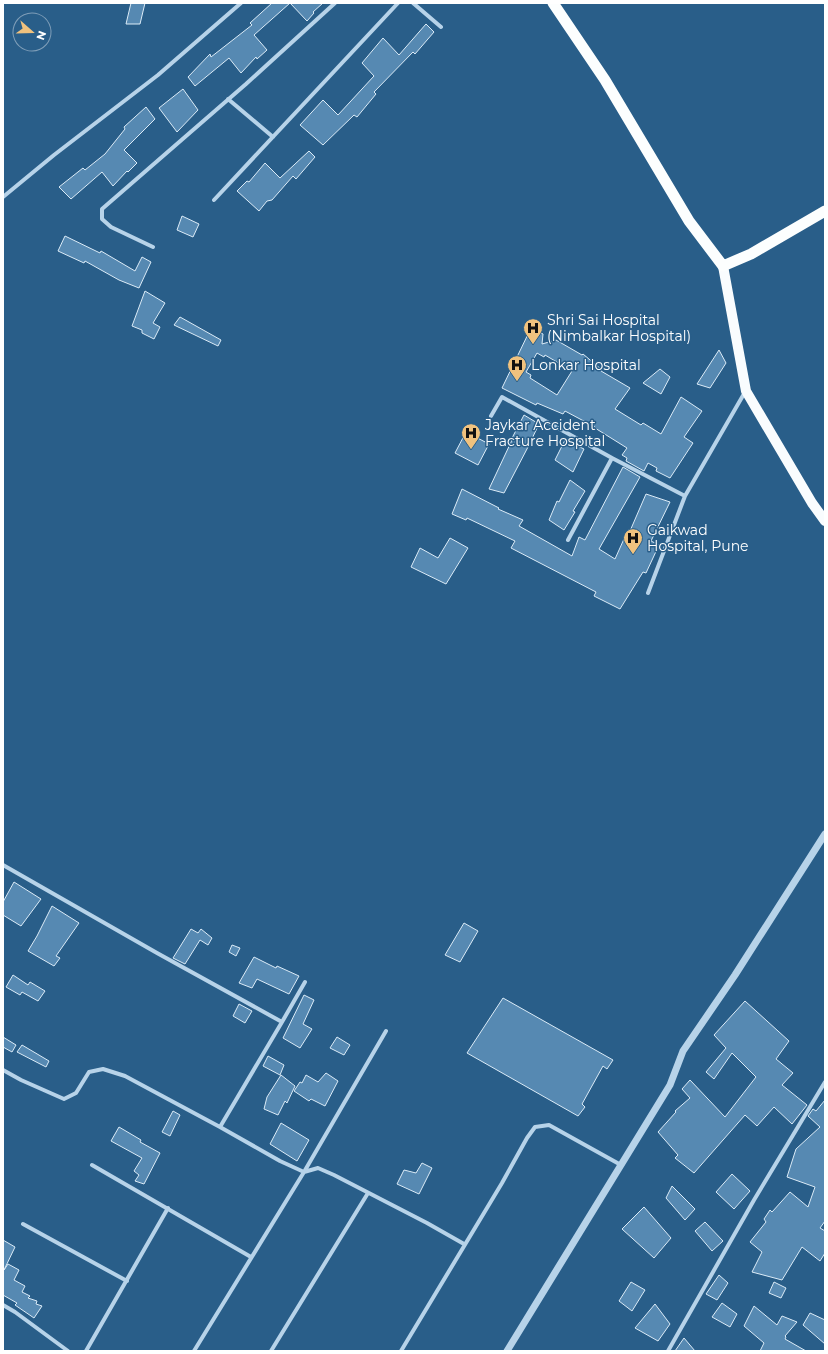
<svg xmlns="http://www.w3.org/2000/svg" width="828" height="1354" font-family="Montserrat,sans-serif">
	<rect width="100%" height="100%" fill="#295e89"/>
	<path fill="#5689b2" stroke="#dbebf7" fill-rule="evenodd" d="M131 3H145L140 24H126Z
		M272 3H323L313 12 314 13 307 21 290 3 254 35 267 50 257 59 256 57 241 73 229 58 195 86 188 77 210 54 211 57 252 25 250 23Z
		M426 24 434 32 415 54 413 52 374 92 376 94 357 117 354 115 323 145 300 125 323 100 338 115 374 76 362 63 383 38 399 55Z
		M183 89 198 110 177 132 159 108Z
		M146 107 155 119 124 150 137 163 128 172 127 171 113 186 102 172 71 199 59 187 83 168 85 170 105 154 125 129 124 127Z
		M309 151 315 157 296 179 293 176 272 200 267 201 259 211 237 191 247 181 249 182 265 163 280 178Z
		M182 216 199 224 193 237 177 230Z
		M65 236 100 253 101 251 135 271 142 257 151 262 139 288 119 280 85 261 84 263 58 251Z
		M145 291 165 303 153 323 160 327 154 339 142 333V330L132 326Z
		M180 317 221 340 218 346 174 325Z
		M531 328 543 334 542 344 556 340 582 355 583 354 602 370 601 371 630 388 615 409 641 425 643 423 661 434 681 397 702 411 684 437 693 443 670 478 656 471 657 468 648 463 644 471 626 461 627 458 622 455 627 448 595 428V427L565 411 563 414 537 403 536 405 502 388ZM537 353 544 357 545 355 572 371 557 395 530 378 531 375 526 372Z
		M719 350 726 363 710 388 697 384Z
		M660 369 670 377 661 394 643 383Z
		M524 415 539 424 528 447 504 493 489 489 512 440H511Z
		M466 432 489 444 478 465 455 453Z
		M565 440 584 449 573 472 555 460Z
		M623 467 640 477 599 549 615 559 628 530 630 531 646 494 670 502 651 541 659 545 646 573 643 572 620 609 594 596 596 592 511 548 515 541 467 518 466 520 452 514 462 489 499 508 498 509 523 520 519 526 572 556 579 537 585 540Z
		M570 480 585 491 573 511 575 512 564 530 549 520 557 501 559 502Z
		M450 538 468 548 446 584 411 567 420 548 438 558Z
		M14 882 41 899 21 926 3 915V902Z
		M52 906 79 923 56 956 60 958 54 966 28 951 37 936Z
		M464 923 478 931 460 962 445 955Z
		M191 929 198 933 201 929 212 938 208 945 200 940 185 964 173 958Z
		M232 945 240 948 236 956 229 952Z
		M254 957 276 968 277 966 299 976 289 994 257 979 252 988 239 983Z
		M13 975 28 985 30 982 45 991 38 1001 22 992 20 995 6 987Z
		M304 995 314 1000 303 1024 312 1029 300 1048 283 1038Z
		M503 998 613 1060 607 1069 603 1066 582 1104 585 1107 578 1116 467 1053Z
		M745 1001 789 1041 776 1059 793 1073 782 1085 807 1105 792 1124 774 1107 757 1126 745 1115 694 1173 675 1158 678 1155 658 1132 676 1112 675 1111 690 1098 682 1089 690 1080 725 1117 756 1077 732 1053 714 1079 706 1072 726 1048 714 1035Z
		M239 1004 252 1011 245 1023 233 1016Z
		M3 1037 16 1045 12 1052 3 1047Z
		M337 1037 350 1045 344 1055 330 1048Z
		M22 1045 49 1061 46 1067 17 1052Z
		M268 1056 284 1065 280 1075 263 1066Z
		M326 1073 338 1081 325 1106 311 1099 309 1101 294 1091 300 1082 302 1083 306 1075 318 1082Z
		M281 1075 295 1086 287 1103 285 1101 278 1115 264 1109 267 1097Z
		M825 1100V1221L820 1228 825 1231V1253L820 1261 802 1247 782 1280 752 1272 762 1252 750 1242 766 1222 764 1219 770 1210 772 1212 790 1192 808 1207 815 1187 787 1177 796 1149 820 1127 808 1116 813 1109 816 1111Z
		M173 1111 180 1115 170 1136 162 1132Z
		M281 1123 309 1140 297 1161 270 1144Z
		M119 1127 141 1140 140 1142 160 1153 144 1184 135 1181 139 1175 134 1171 142 1158 111 1141Z
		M422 1163 432 1168 419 1194 397 1184 404 1170 416 1173Z
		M732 1174 750 1191 734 1209 716 1192Z
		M672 1186 695 1209 685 1220 666 1198Z
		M644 1207 671 1238 654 1258 622 1229Z
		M705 1222 723 1241 712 1251 695 1231Z
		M3 1240 15 1247 4 1270 8 1264 19 1270 14 1280 25 1286 22 1292 30 1296 28 1298 37 1301 36 1304 42 1306 34 1318 15 1305 17 1303 3 1295Z
		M719 1275 728 1283 717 1300 706 1294Z
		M631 1282 645 1290 632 1311 619 1301Z
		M774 1282 786 1288 781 1298 769 1293Z
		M722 1303 737 1314 730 1327 712 1317Z
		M655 1304 670 1324 658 1341 635 1328Z
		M754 1306 777 1325 782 1316 797 1322 785 1336 786 1337 785 1339 806 1351H760L764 1343 744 1326Z
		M810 1313 825 1320V1344L803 1325Z
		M684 1338 695 1351H675Z"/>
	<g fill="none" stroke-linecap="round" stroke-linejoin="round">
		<path stroke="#b7d3e9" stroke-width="4" d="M413 3 441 27
			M228 99 273 137
			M3 197 54 155 158 75 241 3
			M214 200 398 3
			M153 247 111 227 102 219V209L246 84 335 3
			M491 416 502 397 612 458
			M568 540 612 458 685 496
			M648 593 685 496 745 392
			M3 865 157 953 282 1022 220 1127 280 1161 304 1172 318 1168 334 1175 427 1223 464 1244
			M282 1022 305 982
			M3 1070 21 1080 64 1099 76 1093 89 1072 103 1069 125 1076 220 1127
			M92 1165 251 1257
			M23 1224 127 1281
			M3 1305 15 1312 68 1351
			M86 1351 168 1208
			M194 1351 304 1172 386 1031
			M271 1351 368 1193
			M401 1351 502 1183 527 1138 535 1127 549 1125 621 1165
			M668 1351 754 1200 825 1082"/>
		<path stroke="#b7d3e9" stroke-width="7" d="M507 1351 670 1085 683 1051 735 975 825 834"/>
		<path stroke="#f9fcfe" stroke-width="10" d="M723 266 746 391 812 503 825 521"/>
		<path stroke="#fcfefe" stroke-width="11" d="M553 3 605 80 689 221 723 266 751 254 825 211"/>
	</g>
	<defs>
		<g id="hospital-pin" transform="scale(1)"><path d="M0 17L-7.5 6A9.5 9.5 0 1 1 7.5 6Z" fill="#f0c27e" stroke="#295e89"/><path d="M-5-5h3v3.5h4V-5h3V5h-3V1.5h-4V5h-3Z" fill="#111"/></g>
	</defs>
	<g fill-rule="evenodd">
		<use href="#hospital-pin" x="533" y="328"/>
		<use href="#hospital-pin" x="517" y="365"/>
		<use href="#hospital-pin" x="471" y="433"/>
		<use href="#hospital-pin" x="633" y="538"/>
	</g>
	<g text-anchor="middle" stroke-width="3" stroke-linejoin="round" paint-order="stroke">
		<g font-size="14" fill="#fff" stroke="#295e89" text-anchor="start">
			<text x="547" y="325">Shri Sai Hospital<tspan x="547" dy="16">(Nimbalkar Hospital)</tspan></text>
			<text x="531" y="370">Lonkar Hospital</text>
			<text x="485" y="430">Jaykar Accident<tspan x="485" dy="16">Fracture Hospital</tspan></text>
			<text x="647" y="535">Gaikwad<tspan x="647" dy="16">Hospital, Pune</tspan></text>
		</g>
	</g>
	<rect width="828" height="1354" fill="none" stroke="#ffffff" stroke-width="8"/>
	<g transform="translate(32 32) rotate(110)"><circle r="19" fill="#295e89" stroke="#7f9eb8"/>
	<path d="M0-3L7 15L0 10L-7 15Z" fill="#f0c27e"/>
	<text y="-6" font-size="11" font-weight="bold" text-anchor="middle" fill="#ffffff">N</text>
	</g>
</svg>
